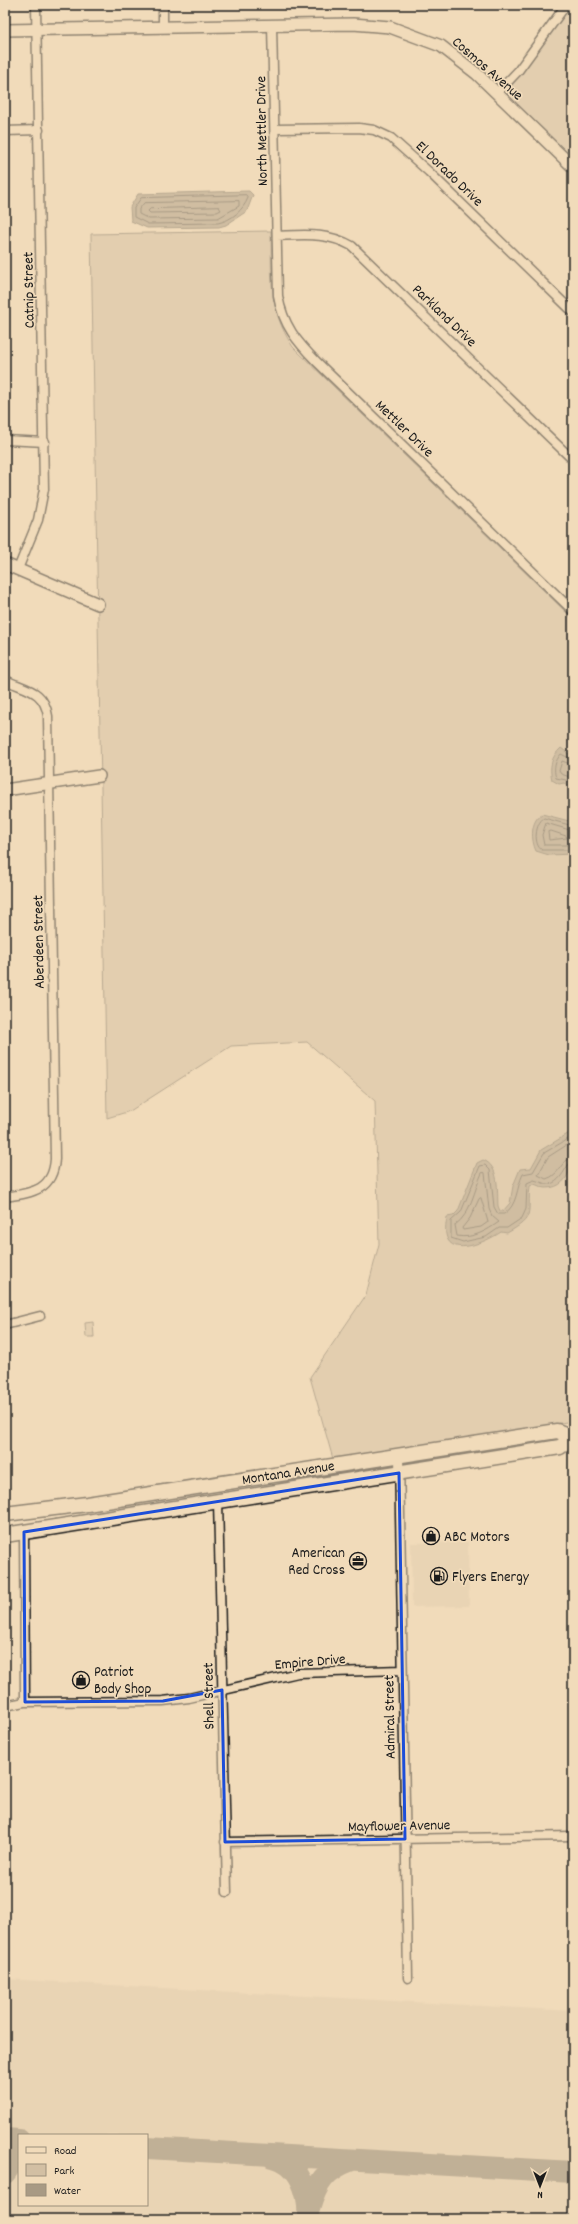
<svg xmlns="http://www.w3.org/2000/svg" width="578" height="2224" font-family="Dekko,sans-serif">
	<rect width="100%" height="100%" fill="#f1dbba"/>
	<filter id="ink" filterUnits="userSpaceOnUse"><feTurbulence type="fractalNoise" baseFrequency=".025" numOctaves="2"/><feDisplacementMap in="SourceGraphic" scale="8" xChannelSelector="R" yChannelSelector="G"/><feConvolveMatrix kernelMatrix="1 2 1 2 8 2 1 2 1" color-interpolation-filters="sRGB"/></filter>
	<g filter="url(#ink)">
		<path fill="#e1cdae" fill-rule="evenodd" d="M468 1542 469 1606 412 1607 411 1543Z
			M5 1979 573 2011V2219H5ZM19 2135H147V2205H19Z"/>
		<path fill="#d2bfa3" stroke="#776e60" d="M571 5H573V160L509 98 507 92Z
			M271 231C272 275 267 308 293 347L573 619V1421L333 1459 310 1377 366 1295 379 1244 375 1101 307 1042 231 1046 130 1111 107 1118 91 234Z
			M93 1322 94 1337H86L85 1323Z"/>
		<path fill="#a89a84" stroke="#70685a" d="M249 191 253 195 247 211 226 225 219 227 147 228 131 221 130 207 138 194Z
			M561 748 573 757V789L564 783 559 784 552 780C549 767 551 757 561 748Z
			M542 814 573 822V854L549 855 536 851C531 840 530 821 542 814Z
			M571 1132 573 1133C573 1152 575 1188 546 1188 542 1188 538 1185 534 1184L530 1186C527 1214 536 1217 507 1233L501 1232C491 1239 457 1256 448 1240 444 1233 446 1224 447 1217L453 1216 458 1211 477 1163 483 1160C500 1166 497 1191 498 1206L500 1211H503L510 1203 513 1186 520 1169 531 1168 541 1150Z"/>
		<g fill="none" stroke-linecap="round" stroke-linejoin="round">
			<path stroke="#544e46" stroke-width="1" d="M246 195 248 198C243 210 232 220 218 223L148 224 134 217V208L141 198Z
				M239 201V206L218 218 149 219 139 214V209L144 203Z
				M219 207 221 210 217 212 150 213 148 211 150 209Z
				M573 760 561 754C555 761 553 769 556 778L566 780 573 784
				M573 765 562 761 559 771 561 774 573 778
				M573 826 544 818C535 823 533 845 542 850H573
				M551 831 566 836 567 838 549 840 548 832Z
				M573 831 546 823 542 835 544 845H573
				M573 1136 544 1153 533 1172 523 1174C516 1188 518 1205 504 1214H498L494 1207 490 1170 485 1165 480 1166 461 1212 451 1221V1238L463 1242 486 1237 499 1228H507L522 1218 526 1209 527 1183 534 1180C538 1181 540 1182 543 1183 556 1188 563 1173 568 1165L573 1163
				M573 1141 548 1157 538 1175 546 1179C561 1175 560 1159 573 1158
				M485 1173 489 1209 492 1216 499 1222C486 1231 473 1239 457 1236L455 1225C471 1214 474 1190 482 1173Z
				M481 1198 488 1222 481 1227 463 1230 462 1228 470 1218 479 1199Z"/>
			<path stroke="#867c6b" stroke-width="22" d="M5 2139 19 2140
				M147 2148 573 2172
				M272 2157C300 2162 310 2194 308 2219
				M5 2173 19 2154
				M309 2209C317 2182 325 2170 352 2160"/>
			<g stroke="#1c1c1c" stroke-width="11">
				<path id="street" d="M163 5V26
					M272 25 278 296C283 325 297 342 317 362L573 611
					M497 93 518 71 566 5
					M275 129 359 128 374 130 391 138 429 172 573 312
					M5 131 39 130
					M277 236C304 235 327 232 352 246L573 460
					M5 440 45 442
					M18 569 38 520 44 489 36 5
					M5 680C27 690 44 690 48 716L55 1159C53 1191 31 1193 5 1197
					M5 1325 40 1316
					M399 1456 408 1978
					M218 1500 227 1892
					M24 1532 25 1702
					M5 1706 25 1702 163 1701 189 1698 298 1673 402 1670
					M225 1842 573 1836"/>
			</g>
			<g stroke="#1c1c1c" stroke-width="14">
				<path id="secondary" d="M5 30 353 24 390 27 441 46 477 74 573 167
					M5 564 98 604
					M5 790 99 776"/>
			</g>
			<g stroke="#1c1c1c" stroke-width="17">
				<path id="highway" d="M5 1514 87 1504 557 1431 573 1437
					M5 1535 560 1447 573 1437"/>
			</g>
			<use href="#street" stroke="#f1dbba" stroke-width="8"/>
			<use href="#secondary" stroke="#f1dbba" stroke-width="11"/>
			<use href="#highway" stroke="#f1dbba" stroke-width="14"/>
		</g>
	</g>
	<path d="M0 0H578V2224H0ZM399 1473 405 1839 225 1842 222 1690 163 1701 25 1702 24 1532Z" fill="#f1dbba" fill-opacity=".55" fill-rule="evenodd"/>
	<path fill="none" stroke="#1d4ed8" stroke-width="3" stroke-linejoin="round" d="M399 1473 405 1839 225 1842 222 1690 163 1701 25 1702 24 1532Z"/>
	<defs>
		<g id="shop-ring" transform="scale(0.9)"><circle r="9.5" fill="#f1dbba" stroke="#1c1c1c" stroke-width="1.5"/><path d="M-5-2.5h2.3a2.7 3.5 0 0 1 5.4 0H5L5.5 6h-11ZM-1.5-2.5h3a1.5 2.3 0 0 0-3 0Z" fill="#1c1c1c"/></g>
		<g id="office-ring" transform="scale(0.9)"><circle r="9.5" fill="#f1dbba" stroke="#1c1c1c" stroke-width="1.5"/><path d="M-6-3h4V-5.5h4V-3h4V5H-6ZM-1-4.5V-3h2v-1.5ZM-6 0V1H6V0Z" fill="#1c1c1c"/></g>
		<g id="fuel-ring" transform="scale(0.9)"><circle r="9.5" fill="#f1dbba" stroke="#1c1c1c" stroke-width="1.5"/><path d="M-5.5-6h7V0h2V4h1.3V-2.5L3-4.5l.8-.8L6-3V5H2.5V1h-1V6h-7ZM-4.2-4.7v3.2H.2V-4.7Z" fill="#1c1c1c"/></g>
	</defs>
	<g fill-rule="evenodd">
		<use href="#shop-ring" x="431" y="1536"/>
		<use href="#office-ring" x="358" y="1561"/>
		<use href="#fuel-ring" x="439" y="1576"/>
		<use href="#shop-ring" x="81" y="1680"/>
	</g>
	<g text-anchor="middle" stroke-width="3.5" stroke-linejoin="round" paint-order="stroke">
		<g font-size="15" fill="#1c1c1c" stroke="#f1dbba">
			<text transform="translate(488 68) rotate(41)" y="5">Cosmos Avenue</text>
			<text transform="translate(261 131) rotate(-91)" y="5">North Mettler Drive</text>
			<text transform="translate(450 173) rotate(44)" y="5">El Dorado Drive</text>
			<text transform="translate(28 290) rotate(-91)" y="5">Catnip Street</text>
			<text transform="translate(445 315) rotate(44)" y="5">Parkland Drive</text>
			<text transform="translate(405 428) rotate(44)" y="5">Mettler Drive</text>
			<text transform="translate(38 942) rotate(-91)" y="5">Aberdeen Street</text>
			<text transform="translate(288 1472) rotate(-9)" y="5">Montana Avenue</text>
			<text transform="translate(310 1661) rotate(-5)" y="5">Empire Drive</text>
			<text transform="translate(208 1696) rotate(-91)" y="5">Shell Street</text>
			<text transform="translate(389 1717) rotate(-91)" y="5">Admiral Street</text>
			<text transform="translate(399 1825) rotate(-1)" y="5">Mayflower Avenue</text>
		</g>
		<g font-size="15" fill="#1c1c1c" stroke="#f1dbba" text-anchor="start">
			<text x="444" y="1541">ABC Motors</text>
			<text x="345" y="1557" text-anchor="end">American<tspan x="345" dy="17">Red Cross</tspan></text>
			<text x="452" y="1581">Flyers Energy</text>
			<text x="94" y="1676">Patriot<tspan x="94" dy="17">Body Shop</tspan></text>
		</g>
	</g>
	<rect width="578" height="2224" fill="none" stroke="#f1dbba" stroke-width="20"/>
	<rect x="10" y="10" width="558" height="2204" fill="none" stroke="#1c1c1c" stroke-width="1.5" filter="url(#ink)"/>
	<rect x="18" y="2134" width="130" height="72" fill="#f1dbba" stroke="#9c8f7b"/>
	<rect x="26" y="2147" width="20" height="6" fill="#f1dbba" stroke="#9c8f7b"/>
	<text x="54" y="2154" font-size="12" fill="#1c1c1c">Road</text>
	<rect x="26" y="2164" width="20" height="12" fill="#d2bfa3" stroke="#9c8f7b"/>
	<text x="54" y="2174" font-size="12" fill="#1c1c1c">Park</text>
	<rect x="26" y="2184" width="20" height="12" fill="#a89a84" stroke="#9c8f7b"/>
	<text x="54" y="2194" font-size="12" fill="#1c1c1c">Water</text>
	<g transform="translate(540 2186) rotate(180)" stroke="#f1dbba" stroke-width="3" paint-order="stroke">
	<path d="M0-3L7 15L0 10L-7 15Z" fill="#1c1c1c"/>
	<text y="-6" font-size="11" font-weight="bold" text-anchor="middle" fill="#1c1c1c">N</text>
	</g>
</svg>
